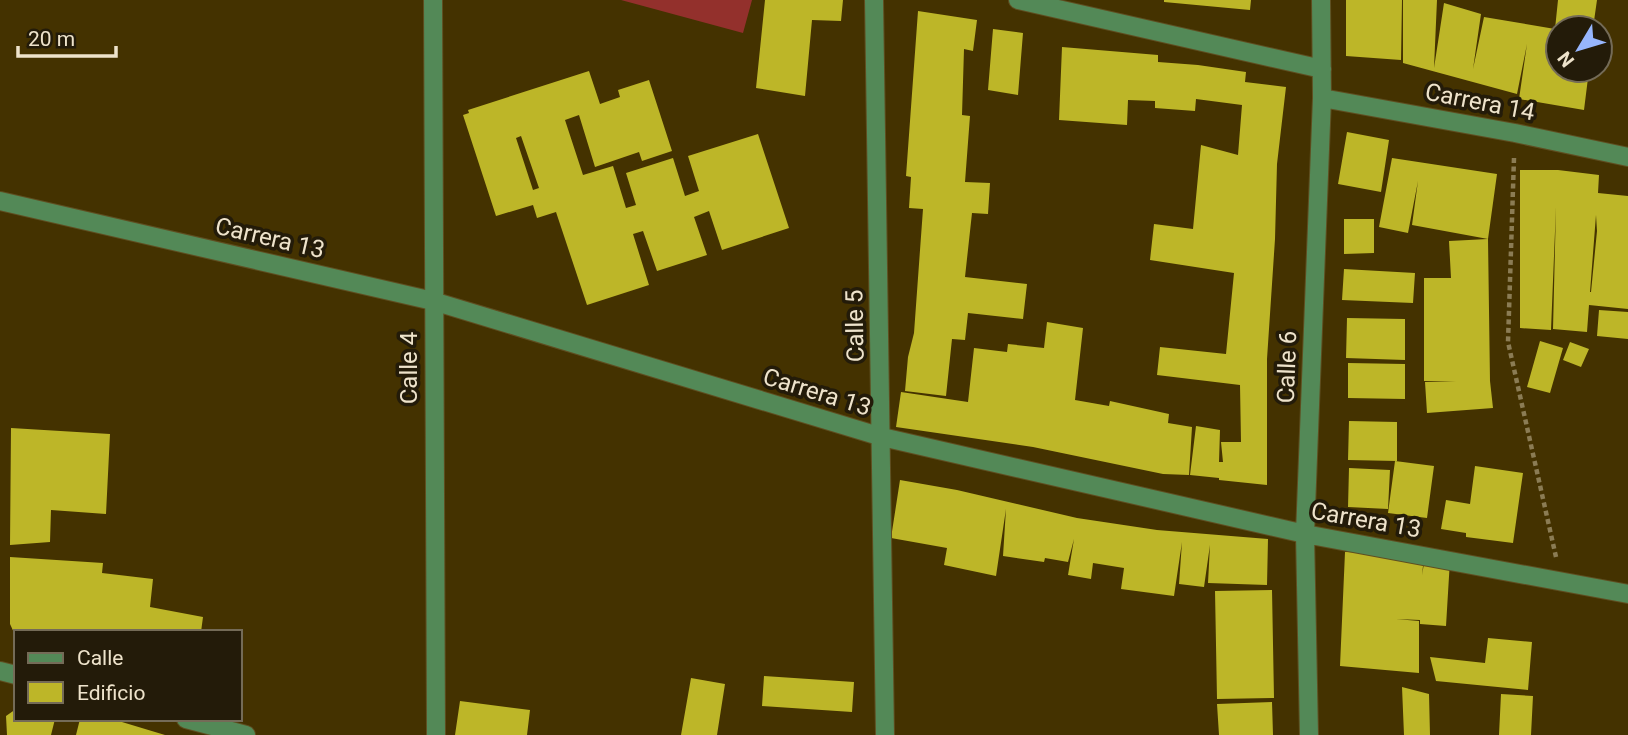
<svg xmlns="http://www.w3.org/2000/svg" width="1628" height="735" font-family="Roboto,sans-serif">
	<rect width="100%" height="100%" fill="#443200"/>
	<path fill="#93302c" d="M621 0H752L743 33Z"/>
	<path fill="#bdb628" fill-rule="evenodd" d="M765 0H843L841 21 812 20 805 96 756 88Z
		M1164 0H1251L1250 10 1164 2Z
		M1346 0H1402L1401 60 1346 56Z
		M1403 0H1437L1434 68 1444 3 1481 14 1473 69 1484 17 1555 29 1558 0H1597L1593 28H1558V70H1589L1584 110 1519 99 1527 44 1517 94 1403 63Z
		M918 11 977 20 973 51 964 49 962 115 970 116 965 182 990 183 988 214 972 213 965 277 1027 284 1023 319 968 313 965 340 952 339 946 396 905 391 908 357 914 333 923 209 909 208 911 177 906 176Z
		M993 29 1023 33 1018 95 988 90Z
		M1062 47 1158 55V62L1198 65 1246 72 1245 82 1286 87 1277 164 1275 239 1267 359V485L1219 480V478L1190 475 1196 426 1220 430 1219 462H1223L1221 442H1241L1240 385 1157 375 1160 347 1226 354 1234 273 1150 260 1154 224 1193 229 1201 145 1238 155 1242 105 1196 99 1195 111 1155 108V101L1128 100 1127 125 1059 120Z
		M589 71 600 104 620 97 618 90 649 80 672 151 642 161 639 152 595 167 579 115 565 120 583 175 613 166 626 208 636 205 626 173 673 158 685 196 699 191 688 156 758 134 789 228 722 250 709 211 694 217 707 255 657 271 643 231 633 234 649 285 587 305 556 212 537 218 533 205 496 216 463 115 469 113 468 110ZM521 136 539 188 533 190 516 138Z
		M1347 132 1389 140 1381 192 1338 184Z
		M1392 158 1497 174 1488 239 1412 225 1418 181 1408 233 1379 227Z
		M1520 170H1558L1599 175 1598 193 1628 196V309L1589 305 1587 332 1553 329 1556 207 1551 330 1520 328ZM1596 215 1597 231 1591 292H1590Z
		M1344 219H1374V253L1344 254Z
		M1488 239 1490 381 1493 408 1427 413 1425 382 1456 381H1424V278H1451L1449 241Z
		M1344 269 1415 273 1413 303 1342 300Z
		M1599 310 1628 312V339L1597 336Z
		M1347 318 1405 319V360L1346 358Z
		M1047 322 1083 328 1075 400 1109 406 1110 401 1169 414 1168 423 1192 427 1189 475 1163 474 1033 447 896 427 901 392 968 402 974 348 1007 352 1008 344 1044 348Z
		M1540 341 1563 348 1550 393 1527 387Z
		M1570 342 1589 349 1581 367 1563 360Z
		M1348 363 1405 364V399L1348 398Z
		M1349 421 1397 422V461L1348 460Z
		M11 428 110 434 106 514 51 510 50 542 10 545Z
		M1395 461 1434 466 1427 518 1388 513Z
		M1475 466 1523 473 1513 543 1466 537V533L1441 529 1446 500 1470 504Z
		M1349 468 1390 470 1388 509 1348 507Z
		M900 480 957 490 1077 518 1157 530 1268 539 1267 585 1208 583 1210 545 1204 587 1179 584 1182 542 1174 596 1121 589 1124 568 1093 563 1091 579 1068 575 1074 539 1068 562 1045 558 1044 562 1003 556 1006 509 996 576 944 565 947 548 891 538Z
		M1345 552 1393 553 1424 557 1422 575 1425 558 1450 560 1446 626 1420 624V620L1396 619 1419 621V673L1340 666Z
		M10 557 103 563 102 573 153 579 150 607 203 617 201 632H16V637L10 624Z
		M1272 590 1274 698 1217 699 1215 591Z
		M1488 638 1532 642 1528 690 1436 681 1430 657 1485 663Z
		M764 676 854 682 852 712 762 706Z
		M691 678 725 684 717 735H681Z
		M1402 687 1429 694 1430 735H1404Z
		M1501 694 1533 696 1531 735H1499Z
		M460 701 530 710 527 735H455Z
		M1272 702 1273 735H1219L1217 704Z
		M16 709V719H55L51 735H7L6 716Z
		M80 719H112L165 735H76Z"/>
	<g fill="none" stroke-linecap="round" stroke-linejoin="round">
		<g stroke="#5f4e20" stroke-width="20">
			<path id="minor" d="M433 0 436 735
				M874 0 885 735
				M1018 0 1322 69
				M1322 98 1515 133 1628 157
				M0 201 433 301 882 437 1305 534 1628 594
				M0 671 16 675
				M186 719 246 735
				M1309 735 1305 534 1322 98 1321 0"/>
		</g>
		<path stroke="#8b7c54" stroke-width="4.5" stroke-dasharray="5 3.5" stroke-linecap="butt" d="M1514 158 1508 342 1556 557"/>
		<use href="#minor" stroke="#538957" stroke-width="18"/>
	</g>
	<g text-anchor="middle" stroke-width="7" stroke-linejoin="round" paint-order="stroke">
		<g font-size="24" fill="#eee3cb" stroke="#231b09">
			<text transform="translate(1480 102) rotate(11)" y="8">Carrera 14</text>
			<text transform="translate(270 238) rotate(13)" y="8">Carrera 13</text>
			<text transform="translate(855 326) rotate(-91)" y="8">Calle 5</text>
			<text transform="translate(1287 367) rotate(-88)" y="8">Calle 6</text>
			<text transform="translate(409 368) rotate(-90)" y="8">Calle 4</text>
			<text transform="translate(817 392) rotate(17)" y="8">Carrera 13</text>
			<text transform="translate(1366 520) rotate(10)" y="8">Carrera 13</text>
		</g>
	</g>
	<rect x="14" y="630" width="228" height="91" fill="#231b09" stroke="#746b57" stroke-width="2"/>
	<rect x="28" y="653" width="35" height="10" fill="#538957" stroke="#746b57" stroke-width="2"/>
	<text x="77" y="665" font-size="21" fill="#eee3cb">Calle</text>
	<rect x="28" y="682" width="35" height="21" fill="#bdb628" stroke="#746b57" stroke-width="2"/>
	<text x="77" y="700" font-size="21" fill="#eee3cb">Edificio</text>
	<g transform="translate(1579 49) rotate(232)"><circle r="33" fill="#231b09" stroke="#746b57" stroke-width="2"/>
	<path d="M0-5L12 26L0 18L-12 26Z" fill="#97b6fd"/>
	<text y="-10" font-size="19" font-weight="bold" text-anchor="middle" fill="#eee3cb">N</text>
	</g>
	<path d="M18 46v10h98v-10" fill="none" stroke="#eee3cb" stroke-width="3.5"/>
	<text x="28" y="46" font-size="21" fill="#eee3cb" stroke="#231b09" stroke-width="5" paint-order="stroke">20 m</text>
</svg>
